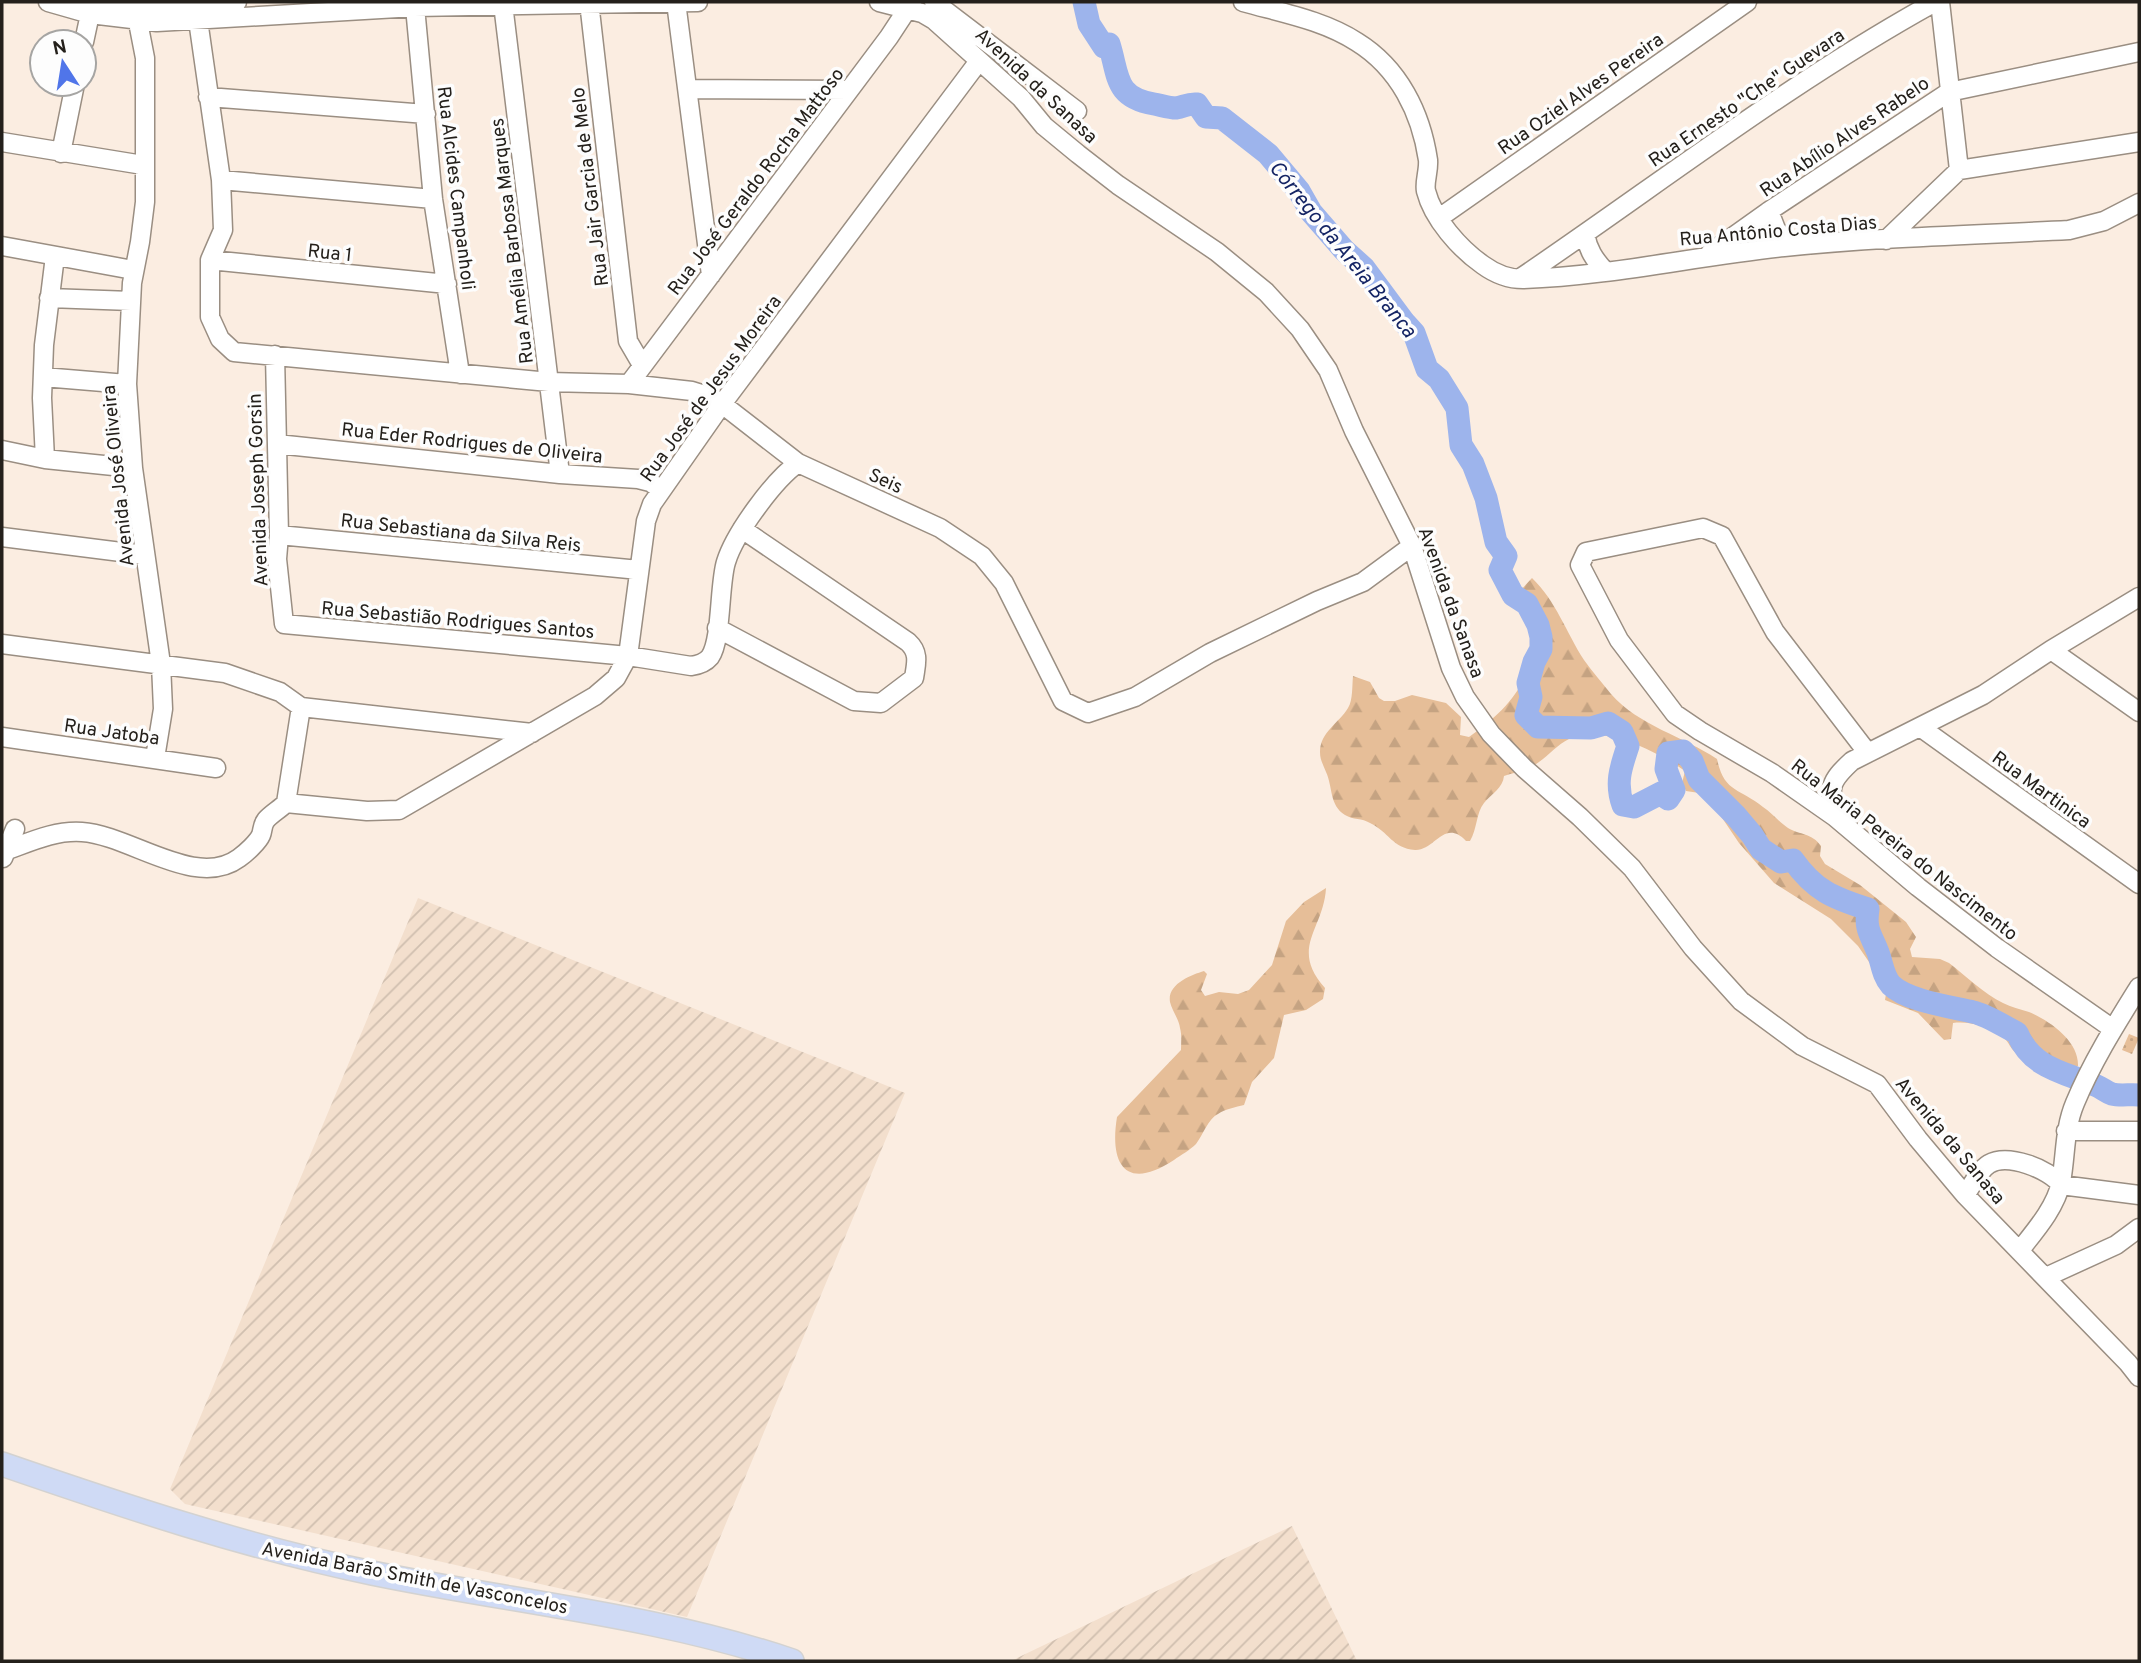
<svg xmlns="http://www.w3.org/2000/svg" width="2141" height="1663" font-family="Overpass,sans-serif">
	<defs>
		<pattern id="industrial-furrows" width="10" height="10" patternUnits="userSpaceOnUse" patternTransform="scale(1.75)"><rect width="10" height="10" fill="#f3dfcd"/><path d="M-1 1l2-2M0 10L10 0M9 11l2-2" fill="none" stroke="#d0bfaf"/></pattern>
		<pattern id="forest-firs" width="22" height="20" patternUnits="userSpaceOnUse" patternTransform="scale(1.75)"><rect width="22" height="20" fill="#e6be98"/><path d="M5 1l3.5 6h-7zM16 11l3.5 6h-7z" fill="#c5a382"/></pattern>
		<pattern id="park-dots" width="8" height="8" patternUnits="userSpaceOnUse" patternTransform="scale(1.75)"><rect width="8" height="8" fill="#e6be98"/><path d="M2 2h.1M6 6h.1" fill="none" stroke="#c5a382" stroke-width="1.8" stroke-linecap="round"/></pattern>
	</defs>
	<rect width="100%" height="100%" fill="#fbede1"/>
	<path fill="url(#industrial-furrows)" d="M418 898 905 1093 687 1617 185 1504 170 1489Z
		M1292 1526 1357 1661H1011Z"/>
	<path fill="url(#forest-firs)" d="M1532 578C1556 601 1566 632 1584 660 1592 671 1602 683 1611 694 1639 726 1683 736 1717 759 1724 793 1740 788 1763 807 1772 813 1779 822 1788 828 1800 835 1812 833 1821 846L1820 856 1825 864 1860 885 1906 922 1916 937 1910 949 1912 957 1940 959 1949 963C1966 976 1984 994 2003 1003 2011 1007 2020 1009 2029 1012 2050 1021 2079 1041 2078 1066L2066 1076C2049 1071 2029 1064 2015 1052 2011 1049 2009 1043 2005 1039 1991 1027 1971 1021 1953 1023L1951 1039 1944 1040 1918 1013 1885 1000 1887 988 1858 946 1831 919 1774 883 1739 843 1706 794 1686 791 1682 783 1685 771C1656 751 1605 724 1569 739 1558 744 1549 755 1539 762 1530 769 1516 772 1504 776 1503 788 1491 794 1484 803 1476 813 1477 830 1470 841H1466C1444 818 1435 851 1415 850 1392 848 1389 832 1370 823 1362 818 1353 820 1345 815 1329 805 1333 787 1326 772 1323 764 1320 760 1320 752 1320 732 1339 723 1348 708 1353 700 1352 685 1353 676L1370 682 1379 698 1384 701H1395L1412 695 1446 703 1461 717 1460 735 1469 737C1494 719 1514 702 1527 673 1528 668 1532 662 1533 657 1536 637 1522 613 1518 593Z
		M1326 888C1324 929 1289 948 1325 988L1323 999 1306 1010 1284 1015 1274 1058 1252 1082 1244 1105C1236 1107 1225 1109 1218 1114 1208 1119 1203 1135 1196 1144 1190 1150 1181 1155 1174 1160 1127 1191 1109 1166 1117 1117L1181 1050C1181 1043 1182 1035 1180 1028 1179 1019 1172 1011 1170 1002 1167 984 1191 975 1204 971L1207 974 1201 990 1205 996 1219 992 1238 994 1249 990 1272 965 1286 921 1304 902Z"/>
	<path fill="url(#park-dots)" d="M2129 1034 2139 1038 2132 1054 2122 1050Z"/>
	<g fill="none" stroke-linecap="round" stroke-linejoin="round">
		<path stroke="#9db4ec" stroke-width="23" d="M1084 2 1089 24 1104 47 1109 44C1119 76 1114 97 1154 104 1160 105 1169 108 1176 108 1184 107 1188 103 1197 104L1206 117 1222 118 1268 154 1299 191 1311 212 1344 250 1364 268 1404 322 1414 333 1427 369 1439 379 1457 408 1461 445 1473 464 1486 498 1496 542 1506 556 1500 570 1513 595 1527 604 1538 625 1541 637V649L1534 662 1528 683 1531 697 1526 715 1538 727 1591 728 1608 723 1622 732 1628 746C1621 767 1615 783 1623 805L1634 807 1661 793 1668 799 1674 790 1666 769 1668 753 1683 751 1692 761 1699 779 1736 816 1752 835 1761 849 1781 862 1793 860C1814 890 1833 898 1868 909 1865 929 1870 933 1877 950 1882 961 1882 975 1891 985 1907 1001 1952 1007 1973 1012 1987 1015 2003 1026 2017 1033 2032 1069 2064 1072 2097 1086 2102 1088 2106 1092 2112 1094 2120 1096 2131 1094 2139 1095"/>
		<g stroke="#9a8e82" stroke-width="21">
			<path id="minor" d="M48 2 90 14 157 22 415 7 698 2
				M89 2 138 8 237 2
				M589 2 628 341 642 365
				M676 2 711 275
				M879 2 922 13 934 20 1021 98 1044 126 1078 154 1118 185 1217 252 1266 292 1300 329 1328 370 1354 431 1412 546 1451 668 1465 697 1491 734 1524 768 1580 817 1632 868 1693 948 1741 1001 1802 1046 1877 1084 1918 1139 1965 1195 2128 1363 2139 1377
				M934 2 1077 111
				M1243 2C1282 13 1323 20 1357 42 1399 68 1421 113 1428 160 1429 171 1424 182 1426 191 1433 219 1460 249 1483 265 1494 273 1509 279 1523 279 1610 276 1697 256 1784 247 1879 237 1974 235 2069 230L2104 221 2139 203
				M1940 2 1959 170
				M503 4 560 474
				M415 7 433 199 460 374
				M198 20 221 180 223 230 210 260V317L220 339 234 352 549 382 629 384 692 391 708 396 722 404 798 463 940 528 982 556 1004 583 1063 701 1088 713 1135 697 1210 653 1317 601 1363 582 1412 546
				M138 22 145 58V202L140 242 132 283 127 384 133 468 161 664 163 709 155 758
				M84 42 90 14
				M689 89 849 90
				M208 97 426 114
				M2 142 143 165
				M61 153 75 84
				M221 180 433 199
				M1769 211 1776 229 1788 246
				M1439 218 1747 2
				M1585 234C1588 250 1594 259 1605 271
				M1886 240 1959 170 2139 142
				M2 246 133 270
				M1710 253 1769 211 1949 92 2139 52
				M210 260 447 284
				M1522 277C1659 184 1790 82 1935 2
				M49 298 131 301
				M275 355 279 535 277 559 284 624 628 656 691 666C699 665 705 663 710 657 722 640 719 584 726 562 735 533 774 480 798 463
				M43 377 127 384
				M629 384 889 37 912 2
				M277 444 560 474 638 479 650 482 660 489
				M2 450 45 459 133 468
				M45 459 42 398 44 345 55 256
				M279 535 639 570
				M2 537 145 555
				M717 628 854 701 881 703 914 678C916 664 920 653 908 642L742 529
				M2 644 225 673 280 692 301 707 286 803C280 809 271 814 266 820 262 825 263 830 261 835 258 842 246 853 239 858 196 890 130 835 82 832 55 830 30 842 5 851
				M2051 650 2139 712
				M301 707 532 733
				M1920 727 2139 884
				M2 737 216 768
				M1867 752 1775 632 1722 536 1703 528 1586 552 1580 565 1619 640 1675 714 1700 731 1772 773 1835 817 1918 887 1997 948 2113 1029
				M286 803 367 811 399 810 595 696 616 678 628 656 646 521 652 504 722 404 979 61
				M1835 817C1829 787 1829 782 1852 761L1983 695 2051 650 2139 597
				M3 858 15 829
				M2066 1131H2139
				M1965 1195C1972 1186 1979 1170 1989 1164 2008 1153 2049 1169 2061 1185L2139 1195
				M2020 1250C2035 1231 2056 1207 2061 1182 2066 1155 2064 1129 2075 1103 2092 1062 2116 1024 2139 987
				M2046 1277 2116 1245 2139 1228"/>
		</g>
		<g stroke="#d3d2d1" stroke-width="26">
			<path id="major" d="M2 1464C124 1506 246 1547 372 1573 512 1602 657 1615 792 1661"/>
		</g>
		<use href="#minor" stroke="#fff" stroke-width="18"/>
		<use href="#major" stroke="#cfdaf5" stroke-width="23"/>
	</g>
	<g text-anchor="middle" stroke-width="7" stroke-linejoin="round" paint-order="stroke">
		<g font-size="19" fill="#24201b" stroke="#fdfdfd">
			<text transform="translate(1037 85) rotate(43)" y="7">Avenida da Sanasa</text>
			<text transform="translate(1580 93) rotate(-35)" y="7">Rua Oziel Alves Pereira</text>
			<text transform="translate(1746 97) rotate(-34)" y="7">Rua Ernesto "Che" Guevara</text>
			<text transform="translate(1844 136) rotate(-34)" y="7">Rua Abílio Alves Rabelo</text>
			<text transform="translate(755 181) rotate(-53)" y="7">Rua José Geraldo Rocha Mattoso</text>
			<text transform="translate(589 187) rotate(-97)" y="7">Rua Jair Garcia de Melo</text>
			<text transform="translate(457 188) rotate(83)" y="7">Rua Alcides Campanholi</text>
			<text transform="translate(1778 230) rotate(-5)" y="7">Rua Antônio Costa Dias</text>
			<text transform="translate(511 241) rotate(-97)" y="7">Rua Amélia Barbosa Marques</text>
			<text transform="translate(330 252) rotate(6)" y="7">Rua 1</text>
			<text transform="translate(710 388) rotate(-54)" y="7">Rua José de Jesus Moreira</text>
			<text transform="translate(472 442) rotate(6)" y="7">Rua Eder Rodrigues de Oliveira</text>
			<text transform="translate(117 476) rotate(-96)" y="7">Avenida José Oliveira</text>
			<text transform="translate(886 480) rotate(24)" y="7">Seis</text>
			<text transform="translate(257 490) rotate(-92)" y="7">Avenida Joseph Gorsin</text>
			<text transform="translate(461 532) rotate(6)" y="7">Rua Sebastiana da Silva Reis</text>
			<text transform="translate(1452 602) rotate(70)" y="7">Avenida da Sanasa</text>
			<text transform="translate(458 619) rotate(5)" y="7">Rua Sebastião Rodrigues Santos</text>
			<text transform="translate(112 731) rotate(8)" y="7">Rua Jatoba</text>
			<text transform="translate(2042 789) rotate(36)" y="7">Rua Martinica</text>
			<text transform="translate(1905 849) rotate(38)" y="7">Rua Maria Pereira do Nascimento</text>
			<text transform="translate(1951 1140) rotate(50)" y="7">Avenida da Sanasa</text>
			<text transform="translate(415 1577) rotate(11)" y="7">Avenida Barão Smith de Vasconcelos</text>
		</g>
		<g font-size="21" font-style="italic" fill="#142464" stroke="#fdfdfd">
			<text transform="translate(1343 249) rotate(51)" y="7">Córrego da Areia Branca</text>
		</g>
	</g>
	<rect width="2141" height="1663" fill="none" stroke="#24201b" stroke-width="7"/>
	<g transform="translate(63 63) rotate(348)"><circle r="33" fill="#fdfdfd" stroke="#a6a5a3" stroke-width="2"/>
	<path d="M0-5L12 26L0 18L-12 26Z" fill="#5075e9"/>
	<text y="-10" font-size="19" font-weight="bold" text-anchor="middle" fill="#24201b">N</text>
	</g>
</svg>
